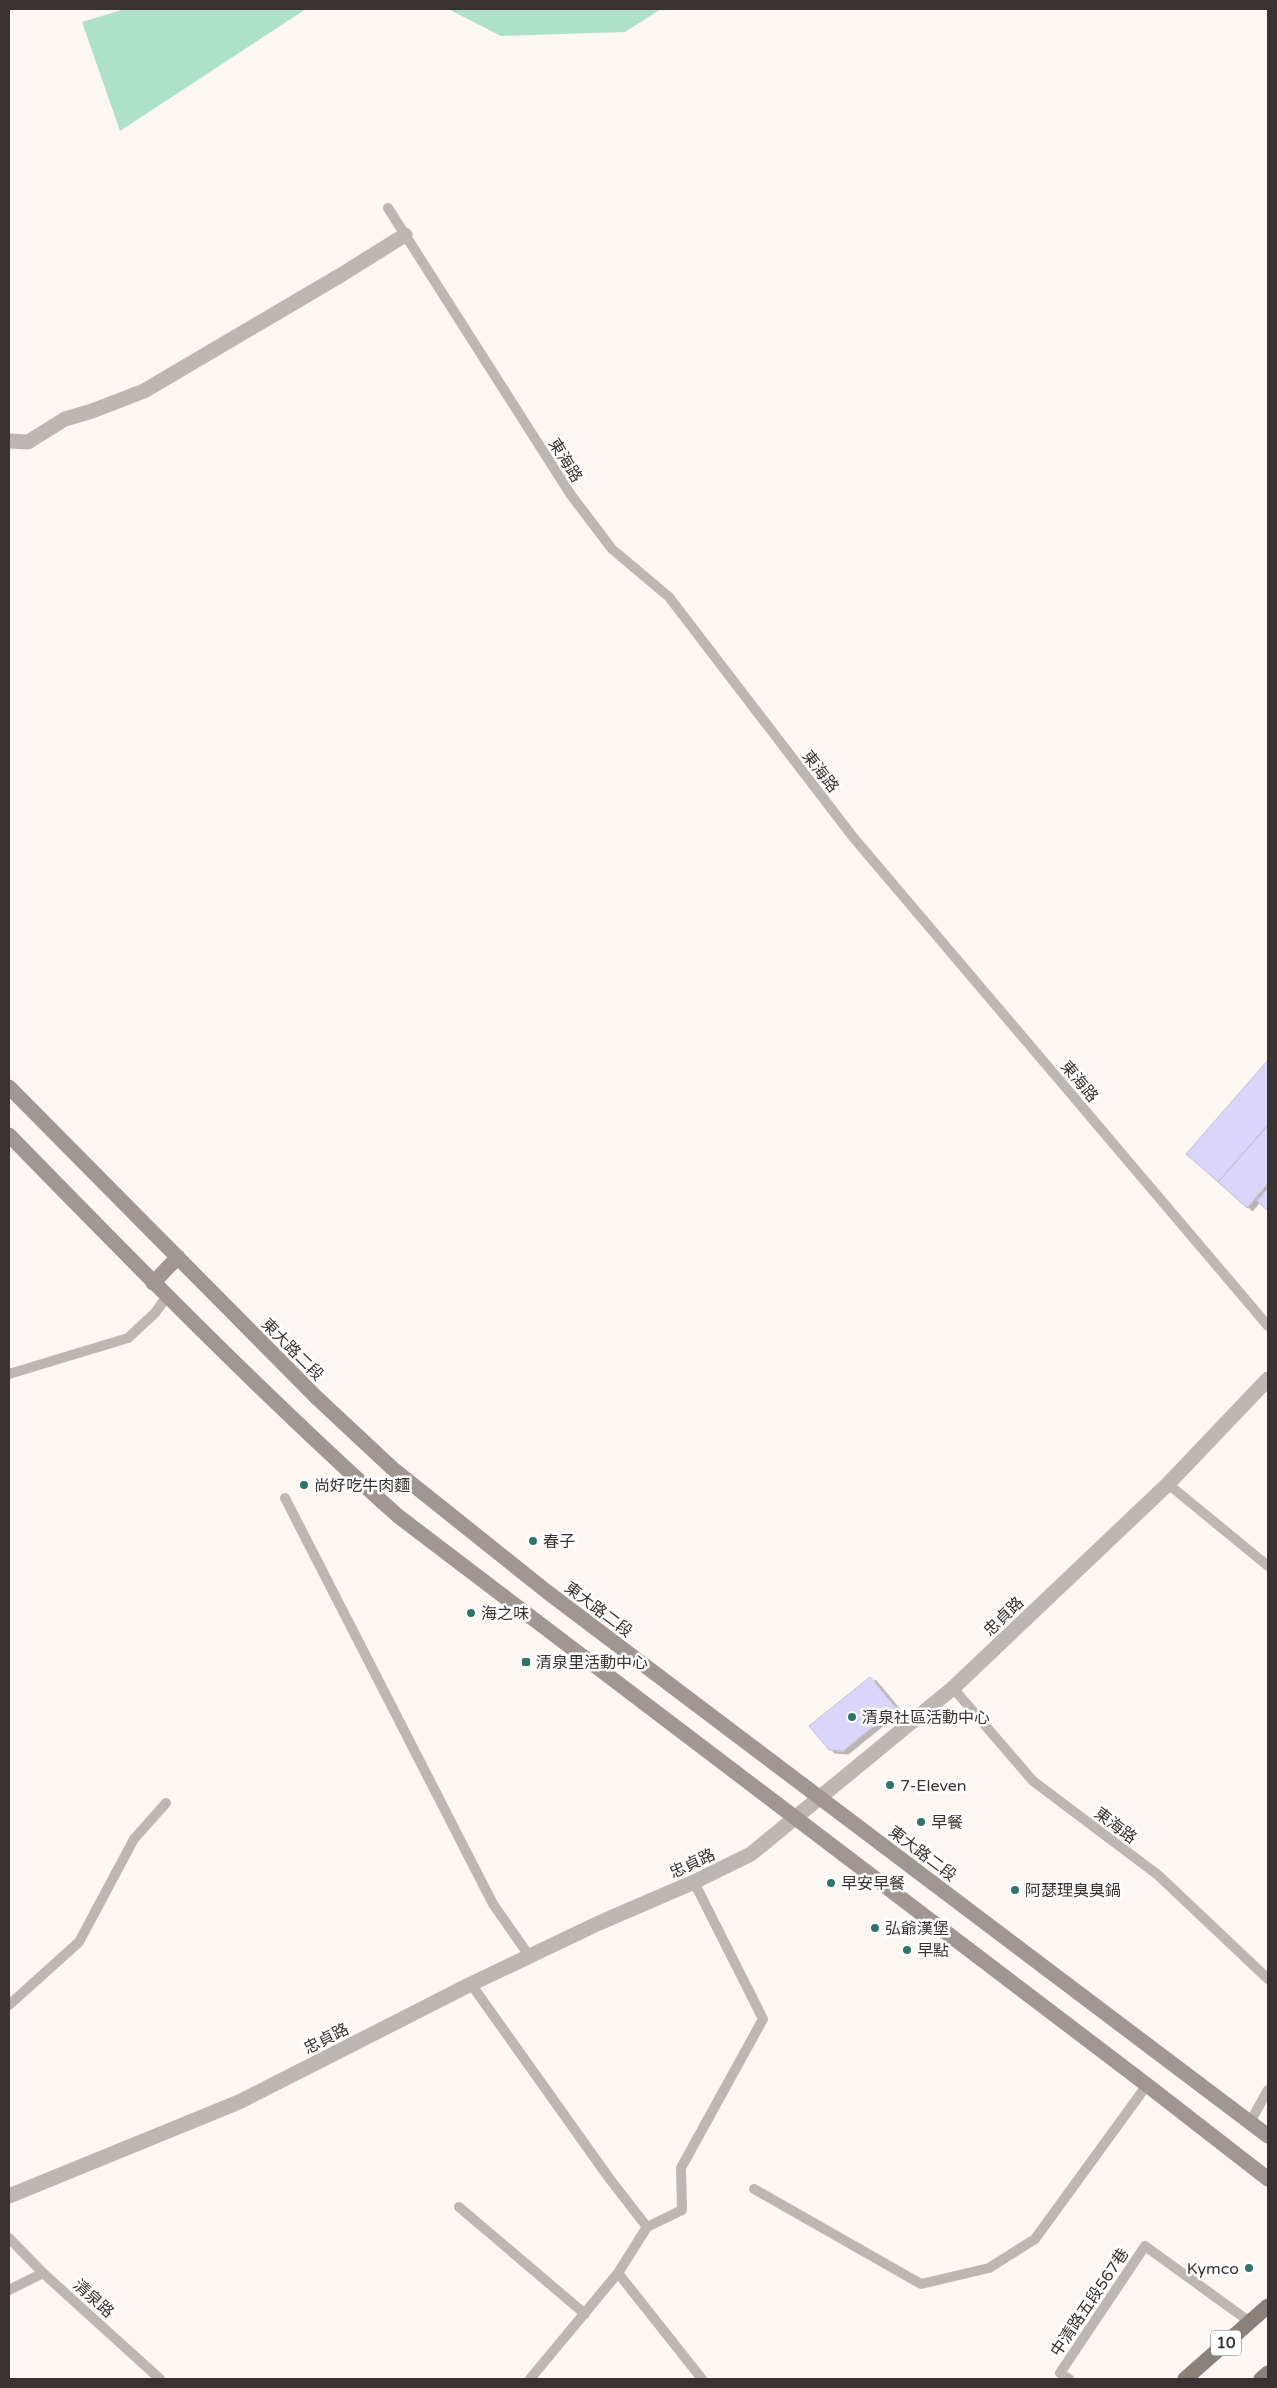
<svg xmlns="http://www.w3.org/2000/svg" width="1277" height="2388" font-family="'Varela Round','Noto Sans TC',sans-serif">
	<defs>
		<filter id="shadow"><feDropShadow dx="5.5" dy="3" stdDeviation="0" flood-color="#0004"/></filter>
	</defs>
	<rect width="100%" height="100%" fill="#fdf7f4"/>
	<path fill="#aee1c9" d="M125 9H306L120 131 82 22Z
		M448 9H661L625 32 501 36Z"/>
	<path fill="#dbd5fb" stroke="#c2c1ce" filter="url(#shadow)" d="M1268 1060V1125L1218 1182 1186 1154Z
		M1268 1125V1183L1247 1208 1218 1182Z
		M1268 1188V1211L1257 1201Z
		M870 1677 896 1708 843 1751 829 1750 809 1726Z"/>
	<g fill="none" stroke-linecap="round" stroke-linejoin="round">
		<path stroke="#bdb7b4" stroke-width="10" d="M388 208 571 495 612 549 669 597 853 837 1268 1326
			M9 1374 128 1338 155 1313 167 1296
			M1168 1484 1268 1566
			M285 1498 493 1904 530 1957
			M953 1688 1033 1781 1158 1875 1268 1979
			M471 1984 609 2178 647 2227
			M9 2005 79 1942 134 1839 166 1803
			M1250 2122 1268 2090
			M754 2189 921 2284 989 2268 1035 2239 1147 2085
			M459 2207 585 2314
			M9 2238 43 2273 160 2379
			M618 2273 702 2379
			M9 2290 43 2273
			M530 2379 618 2273 647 2227 682 2210 681 2168 763 2019 694 1882
			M1069 2379 1060 2373 1145 2246 1250 2322"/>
		<path stroke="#bdb7b4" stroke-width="15" d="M9 441 28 442 65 419 92 411 144 391 341 275 405 235
			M9 2196 239 2102 471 1984 599 1923 694 1882 751 1854 953 1688 1168 1484 1268 1379"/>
		<path stroke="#a09792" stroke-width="15" d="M9 1087 316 1397 392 1468 546 1591 1268 2136
			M9 1135C136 1265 263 1395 398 1516L1147 2085 1268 2179
			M153 1283 178 1257"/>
		<path stroke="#8b817b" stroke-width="15" d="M1185 2379 1268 2306
			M1261 2379 1268 2373"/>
	</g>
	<g fill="#2f7469" stroke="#fff" stroke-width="2">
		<circle cx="304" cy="1485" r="5"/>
		<circle cx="533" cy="1541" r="5"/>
		<circle cx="471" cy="1613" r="5"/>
		<rect x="521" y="1657" width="10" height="10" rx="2.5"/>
		<circle cx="852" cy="1717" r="5"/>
		<circle cx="890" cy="1785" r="5"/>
		<circle cx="921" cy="1822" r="5"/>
		<circle cx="831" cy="1883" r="5"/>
		<circle cx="1015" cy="1890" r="5"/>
		<circle cx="875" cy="1928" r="5"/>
		<circle cx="907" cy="1950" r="5"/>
		<circle cx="1249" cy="2268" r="5"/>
	</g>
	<g text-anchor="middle" stroke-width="5" stroke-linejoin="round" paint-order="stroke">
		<rect fill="#fff" stroke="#74706e" stroke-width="1" x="1211" y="2330.5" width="30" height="25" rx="4"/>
		<g font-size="15" font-weight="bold" fill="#383330">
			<text x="1226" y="2348">10</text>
		</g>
		<g font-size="16" fill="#383330" stroke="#fff">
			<text transform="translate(566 460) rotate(58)" y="6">東海路</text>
			<text transform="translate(821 771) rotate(52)" y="6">東海路</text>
			<text transform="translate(1080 1081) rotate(50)" y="6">東海路</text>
			<text transform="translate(293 1349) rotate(45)" y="6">東大路二段</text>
			<text transform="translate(599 1609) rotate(37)" y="6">東大路二段</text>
			<text transform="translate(1003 1616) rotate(-44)" y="6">忠貞路</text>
			<text transform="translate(1116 1825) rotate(37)" y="6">東海路</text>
			<text transform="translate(923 1853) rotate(37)" y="6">東大路二段</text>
			<text transform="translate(692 1863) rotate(-25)" y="6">忠貞路</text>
			<text transform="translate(326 2038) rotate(-27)" y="6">忠貞路</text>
			<text transform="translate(94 2298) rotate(42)" y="6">清泉路</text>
			<text transform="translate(1089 2302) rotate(-56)" y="6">中清路五段567巷</text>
		</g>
		<g font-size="16" fill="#383330" stroke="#fff" text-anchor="start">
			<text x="314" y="1491">尚好吃牛肉麵</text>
			<text x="543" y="1547">春子</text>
			<text x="481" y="1619">海之味</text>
			<text x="536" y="1668">清泉里活動中心</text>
			<text x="862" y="1723">清泉社區活動中心</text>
			<text x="900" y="1791">7-Eleven</text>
			<text x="931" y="1828">早餐</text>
			<text x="841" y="1889">早安早餐</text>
			<text x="1025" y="1896">阿瑟理臭臭鍋</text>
			<text x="885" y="1934">弘爺漢堡</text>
			<text x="917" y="1956">早點</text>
			<text x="1239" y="2274" text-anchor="end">Kymco</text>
		</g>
	</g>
	<rect width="1277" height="2388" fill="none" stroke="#383330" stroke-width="20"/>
</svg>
